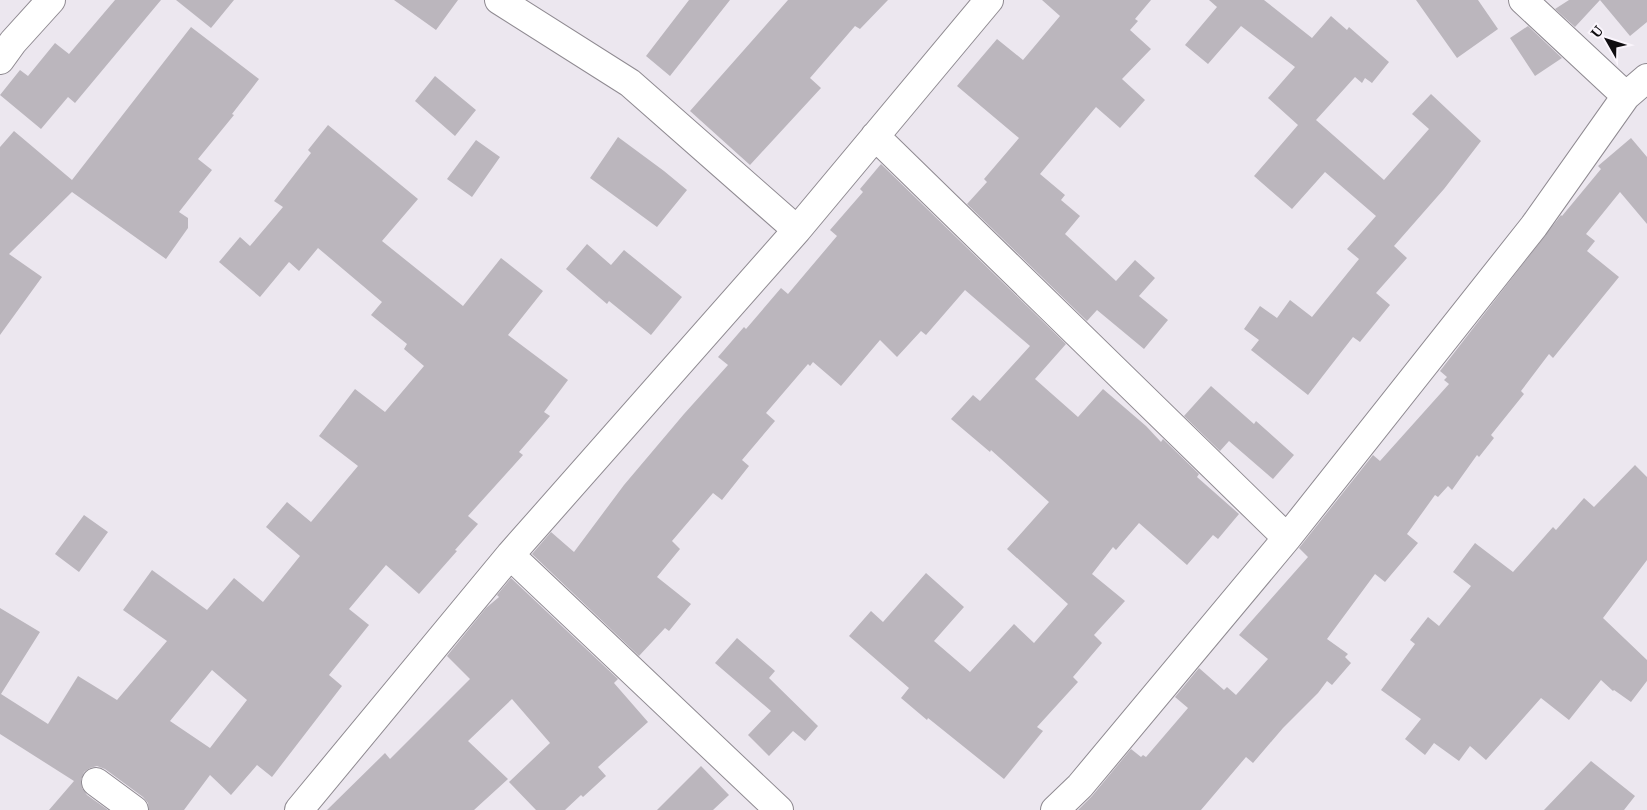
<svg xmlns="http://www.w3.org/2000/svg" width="1647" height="810" viewBox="0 0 1647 810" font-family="'PT Serif',serif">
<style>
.building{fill:#bbb6bd;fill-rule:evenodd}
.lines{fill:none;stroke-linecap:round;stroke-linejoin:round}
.minor-casing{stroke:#8f8a91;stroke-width:30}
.minor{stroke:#fff;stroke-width:28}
</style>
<rect width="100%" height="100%" fill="#ece7ef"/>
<!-- building -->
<path class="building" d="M115 0H161L75 103 68 97 41 129 0 95 20 70 28 76 55 43 69 54Z
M176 0H234L211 28Z
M394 0H458L436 30Z
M689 0H730L670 76 646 56Z
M788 0H888L860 29 855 26 810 78 821 88 750 165 690 111Z
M1042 0H1151L1135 19 1138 21 1130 30 1151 49 1122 79 1145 100 1120 128 1096 107 1040 174 1065 195 1061 200 1080 216 1065 234 1116 281 1135 260 1155 278 1139 296 1168 320 1144 349 1097 310 1087 321 967 204 987 182 984 179 1019 138 957 86 997 39 1023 60 1060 16Z
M1209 0H1264L1312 38 1331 16 1347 30 1349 27 1389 62 1372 83 1365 78 1362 83 1355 77 1316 120 1384 180 1429 129 1412 114 1431 94 1481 141 1444 189 1394 246 1407 258 1376 293 1390 305 1360 342 1353 337 1308 395 1251 350 1259 340 1244 329 1260 306 1277 318 1290 300 1312 317 1359 259 1347 249 1376 216 1325 172 1292 209 1254 176 1298 125 1268 98 1295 67 1241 26 1208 64 1185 45 1217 7Z
M1416 0H1478L1498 29 1457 58Z
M1569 0H1600L1575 27 1555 9Z
M1600 0H1647V22L1630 36Z
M1528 26 1562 58 1535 76 1510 38Z
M191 27 259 79 232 114 234 115 198 159 212 170 179 212 188 218V228L166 259 72 192 9 254 42 277 0 335V147L14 131 72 180Z
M435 76 476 110 455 136 415 101Z
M328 125 418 199 382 241 463 306 501 258 543 291 508 335 568 380 544 412 550 416 519 452 523 455 468 516 478 524 455 550 457 551 419 594 386 565 349 609 369 625 329 675 342 686 272 777 257 765 231 795 210 775 184 810H149L148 803 143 797 105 769 97 766 90 768 84 772 81 780 82 788 87 795 108 810H49L74 781 0 734V608L40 632 1 694 48 724 78 676 117 700 167 641 123 610 152 570 207 610 234 578 263 602 300 556 266 527 287 502 311 522 358 466 319 436 355 389 385 412 424 366 404 349 407 344 371 315 382 302 318 248 299 271 289 262 260 297 219 262 240 237 250 246 283 207 274 201 311 153 308 150ZM212 670 247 700 210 748 170 721Z
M618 137 664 171 687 190 657 227 590 178Z
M1631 138 1647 157V224L1620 192 1586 234 1595 241 1587 251 1619 277 1553 358 1549 354 1521 391 1524 394 1491 435 1494 438 1479 457 1477 455 1452 490 1448 486 1438 497 1435 495 1407 534 1418 543 1385 582 1375 574 1327 639 1348 654 1345 657 1351 663 1332 685 1327 681 1318 693 1283 728 1253 763 1246 757 1201 810H1078L1092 796 1131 749 1141 757 1143 755 1146 757 1188 708 1175 697 1199 668 1224 690 1227 687 1236 695 1268 659 1239 635 1308 557 1299 548 1373 455 1380 461 1449 384 1444 380 1447 377 1440 371 1561 215 1562 216 1601 169 1598 166Z
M476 140 500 157 472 197 447 179Z
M881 164 1066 344 1035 379 1078 417 1103 389 1146 426 1161 442 1163 439 1199 474 1197 477 1239 514 1218 539 1213 535 1187 565 1139 523 1116 550 1113 547 1092 574 1125 601 1094 635 1102 643 1073 677 1078 682 1037 727 1043 731 1004 779 928 718 927 720 901 698 909 688 849 636 871 611 883 622 926 573 964 607 934 641 970 672 1014 624 1034 643 1068 604 1007 549 1049 502 991 450 990 452 951 419 973 395 980 401 1030 346 965 290 926 335 921 331 897 357 880 340 841 386 813 362 810 366 808 364 766 413 775 421 742 460 749 466 722 500 713 493 672 541 680 549 657 577 691 604 669 631 665 628 639 656 532 554 551 532 574 552 624 485 684 414 728 365 718 357 744 327 746 329 781 288 788 294 837 236 830 230 863 192 860 189Z
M587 244 611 265 624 250 682 297 651 335 609 301 607 304 566 269Z
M1211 386 1254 424 1256 421 1294 455 1273 479 1229 441 1220 451 1184 416Z
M1635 465 1647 477V560L1603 618 1647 660V681L1631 702 1614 690 1613 691 1601 680 1569 720 1541 698 1486 760 1470 746 1459 761 1434 743 1425 755 1405 739 1421 719 1381 690 1415 644 1410 640 1428 617 1439 626 1471 586 1453 572 1475 543 1513 572 1553 527 1556 530 1584 498 1594 507Z
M84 515 108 532 79 572 55 554Z
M511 578 618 679 614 683 648 722 598 767 606 776 583 797 581 795 565 810H536L509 782 550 743 512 699 468 741 508 779 474 810H327L385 753 390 759 470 679 447 656 486 608 499 597 497 595Z
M737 638 775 671 769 678 818 726 805 741 793 731 769 756 748 735 771 711 715 663Z
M1591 761 1635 796 1624 810H1544Z
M701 766 729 795 713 810H657Z"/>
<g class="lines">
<!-- minor casing -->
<g class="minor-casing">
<path id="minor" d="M499 0 630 83 797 230
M1523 0 1626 96
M0 60 13 42 51 0
M875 136 1287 538
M510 555 779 810
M96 782 134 810
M299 810 510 555 797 230 989 0
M1055 810 1080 786 1287 538 1534 226 1626 96 1647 78"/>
</g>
<!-- minor -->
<use href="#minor" class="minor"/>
</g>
<!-- north arrow -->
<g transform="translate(1607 40) rotate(309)" stroke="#faf5fc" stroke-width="4" paint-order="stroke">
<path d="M0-4L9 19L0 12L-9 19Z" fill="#0f0d10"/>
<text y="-8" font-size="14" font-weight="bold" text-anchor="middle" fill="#0f0d10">U</text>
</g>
</svg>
